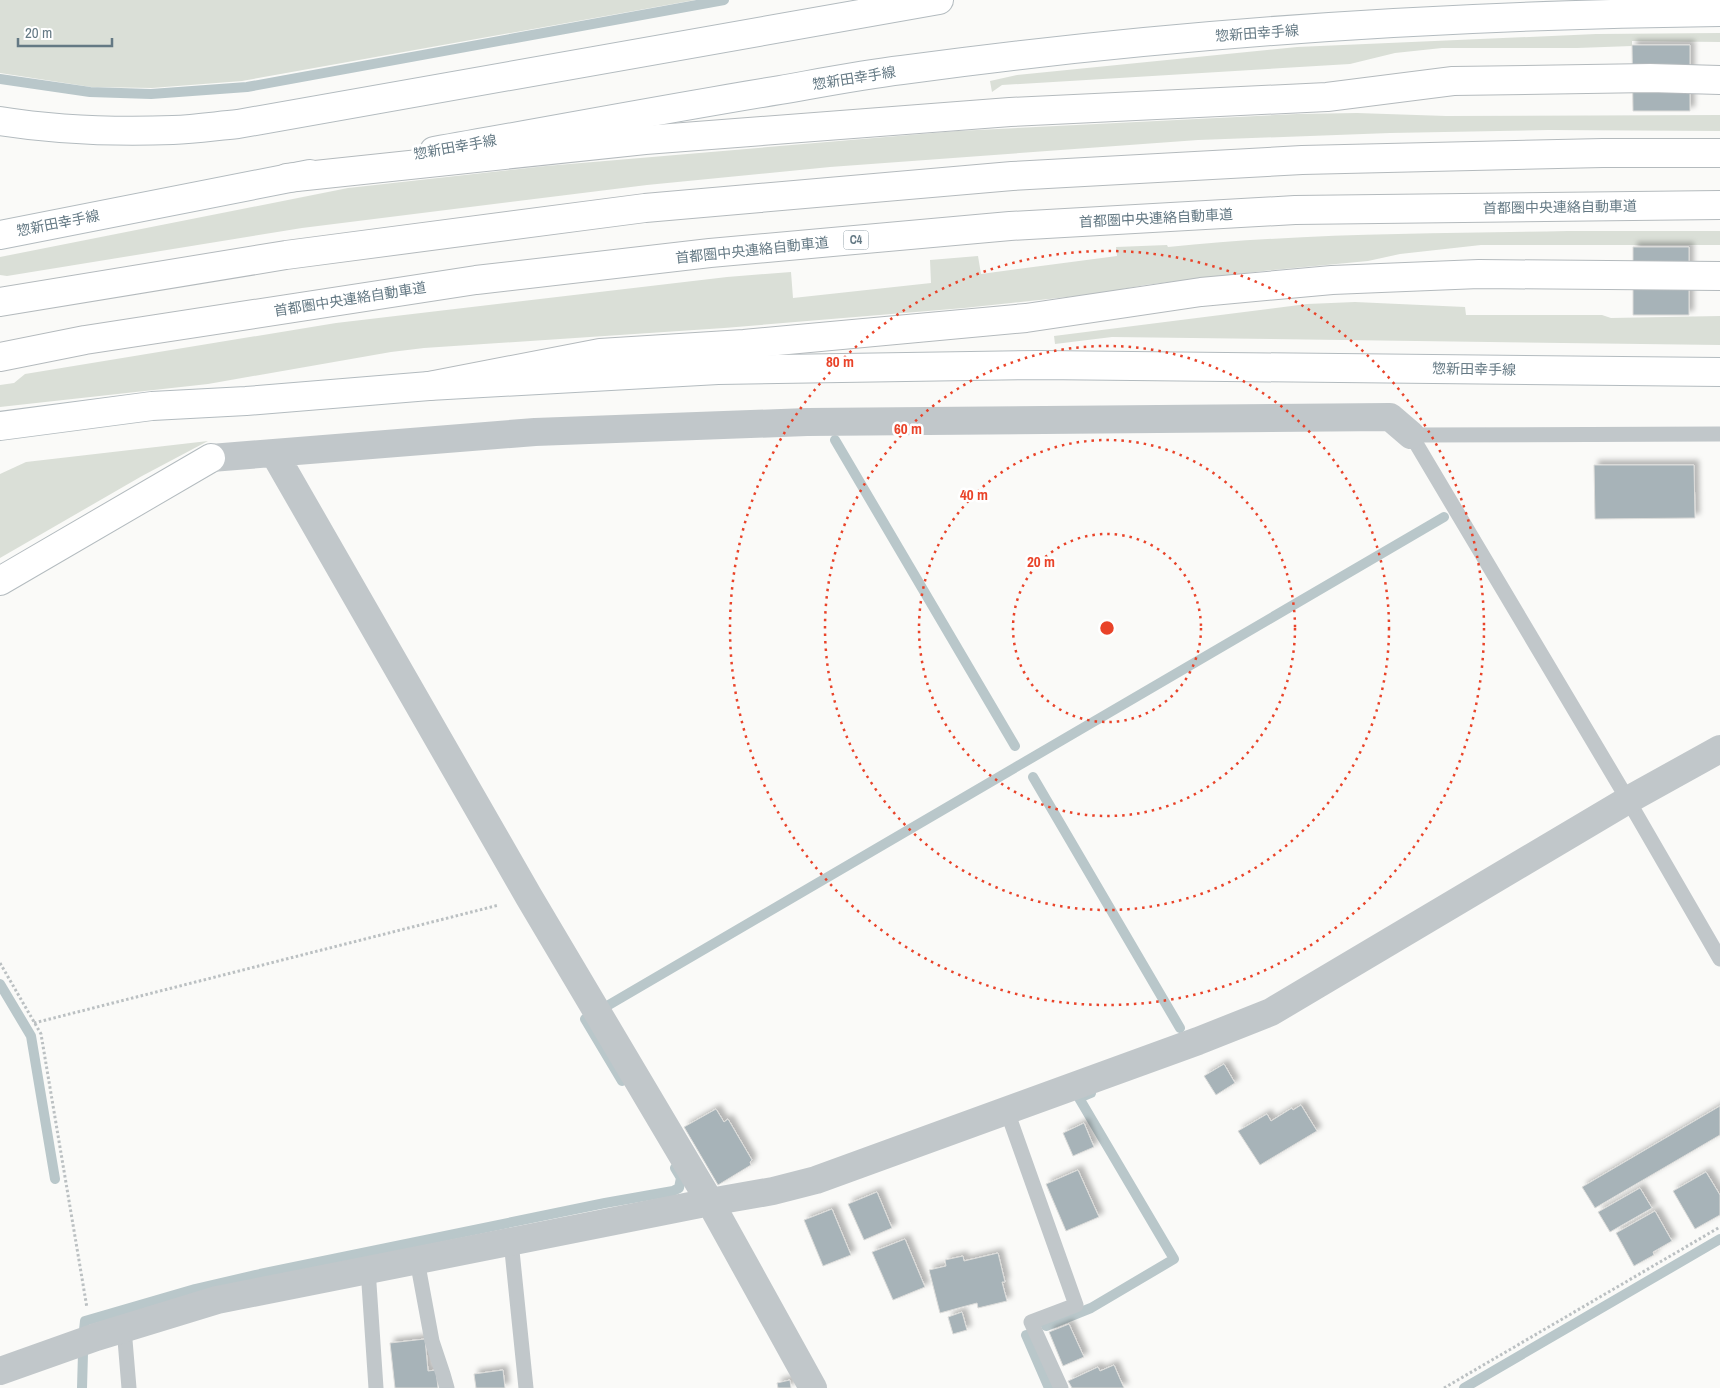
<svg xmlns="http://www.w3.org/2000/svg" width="1720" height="1388" viewBox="0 0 1720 1388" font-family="'Archivo Narrow','Noto Sans JP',sans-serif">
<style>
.green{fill:#dadfd7}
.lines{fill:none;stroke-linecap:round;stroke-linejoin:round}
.stream{stroke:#b9c7ca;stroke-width:10}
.building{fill:#a7b3b8;stroke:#dcdcda;filter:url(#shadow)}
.secondary-casing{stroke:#b3bbbf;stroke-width:30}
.highway-casing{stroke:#b4babd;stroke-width:30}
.path{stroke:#bbc0c2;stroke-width:3;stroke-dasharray:2.5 2.5;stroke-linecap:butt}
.lane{stroke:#c1c7ca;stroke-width:15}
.street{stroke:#c1c7ca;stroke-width:28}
.secondary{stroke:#fff;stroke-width:28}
.highway{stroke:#fff;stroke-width:28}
.ring{fill:none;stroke:#e94329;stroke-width:2.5;stroke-dasharray:2.5 5}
.labels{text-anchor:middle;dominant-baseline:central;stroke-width:5;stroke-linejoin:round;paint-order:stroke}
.shield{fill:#fff;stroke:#92a1a9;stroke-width:1}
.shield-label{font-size:12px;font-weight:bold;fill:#647984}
.street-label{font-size:14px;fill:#647984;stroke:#fff}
.centre{fill:#e94329;stroke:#fff;stroke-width:2.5}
.ring-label{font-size:15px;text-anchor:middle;font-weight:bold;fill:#e94329;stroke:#fff;stroke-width:5;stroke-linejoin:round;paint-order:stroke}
</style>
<defs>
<filter id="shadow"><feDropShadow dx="4.5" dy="-4.5" stdDeviation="2.5" flood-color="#0004"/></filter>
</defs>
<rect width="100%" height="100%" fill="#fafaf8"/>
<!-- green -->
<path class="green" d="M0 0H695L242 81 152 88 91 87 0 73Z
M1720 33V42L1632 41V46L1577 48H1442L1395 53 1350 64 1002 85 992 92 990 81 1017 75 1297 47 1596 34Z
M1357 113 1446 116 1720 115V131L1548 130 1390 133 1198 140 830 167 647 185 302 228 7 276 0 275V257L348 188 546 166 957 131 1297 114Z
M1568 231H1720V245H1481L1400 254 1368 261 1273 270 1145 285 1096 294 964 308 724 328 424 348 391 352 208 384 0 407V385L14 383 25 374 336 323 727 277 791 272 793 298 931 283 930 260 978 256 981 274 1117 256 1116 247 1167 245 1168 247C1301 233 1435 234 1568 231Z
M1355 302 1465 307 1466 315H1602L1611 318 1720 316V345L1112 337 1055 344 1054 336 1307 304Z
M208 441 142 476 0 558V474L26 462Z"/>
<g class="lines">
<!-- stream -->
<path class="stream" d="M0 79 90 92 151 94 247 87 724 0
M835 440 1015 746
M1033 777 1180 1028
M0 984 31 1036 55 1179
M607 1006 1444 517
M589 1017 585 1019 622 1081
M1046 1326 1091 1308 1174 1259 1079 1098 1091 1093
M84 1330 85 1321 195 1289 260 1274 605 1203 673 1191 679 1188 681 1178 675 1168
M1026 1335 1049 1388
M82 1388 83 1353
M1464 1388 1720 1239"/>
</g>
<!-- building -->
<path class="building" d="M1632 45H1690V111H1633Z
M1633 247H1689V315H1633Z
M1594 465H1694L1695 518 1595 519Z
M1224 1064 1235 1083 1216 1095 1204 1076Z
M1301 1105 1317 1131 1260 1165 1238 1131 1267 1114 1271 1121 1292 1108 1293 1110Z
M1720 1106V1135L1595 1208 1582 1187Z
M716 1109 724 1122 728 1119 752 1160 750 1162 751 1165 718 1185 684 1127Z
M1084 1123 1094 1147 1073 1156 1063 1133Z
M1078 1170 1099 1217 1066 1231 1046 1184Z
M1706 1172 1720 1195V1215L1695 1229 1673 1191Z
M1640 1188 1652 1208 1610 1232 1598 1212Z
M877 1192 892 1228 864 1240 848 1204Z
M832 1209 851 1255 823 1266 804 1220Z
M1655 1211 1672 1241 1653 1252 1654 1255 1634 1266 1616 1233Z
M905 1239 925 1287 893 1300 872 1252Z
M998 1253 1005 1282H1002L1007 1301 978 1308 977 1303 940 1313 929 1270 946 1266 945 1260 963 1256 964 1261Z
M962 1312 967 1330 953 1334 948 1317Z
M1069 1324 1084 1357 1063 1366 1049 1332Z
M425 1339 428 1371 436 1370 438 1388H395L390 1343Z
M1114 1365 1124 1388H1072L1068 1381 1098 1367 1100 1371Z
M503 1370 505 1388H476L474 1374Z
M790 1380 791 1388H778L777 1383Z"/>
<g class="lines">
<!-- secondary casing -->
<g class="secondary-casing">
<path id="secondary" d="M0 121C56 130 117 132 173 130 195 129 216 126 238 124L939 0
M434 151C549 131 664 109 780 90 820 83 861 75 902 70 1173 33 1446 15 1720 12
M0 235 310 174
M0 426 152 406 246 401 429 386 718 370 1040 365 1720 372
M0 581 211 458"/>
</g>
<!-- highway casing -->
<g class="highway-casing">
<path id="highway" d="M287 178 645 140 1010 112 1327 97 1453 81 1650 78 1720 80
M0 302 286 255 645 208 1012 176 1302 160 1603 153H1720
M0 357 85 340 476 280 710 253 1010 226 1295 210 1720 205
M429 386 600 353 744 344 1026 318 1201 292 1332 280 1479 274 1720 276"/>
</g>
<!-- path -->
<path class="path" d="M0 963 41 1034 87 1308
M34 1023 499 905
M1444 1388 1720 1227"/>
<!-- lane -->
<path class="lane" d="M1411 435 1628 800 1720 959
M1411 435 1720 434
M1007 1111 1076 1305 1031 1322 1061 1388
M511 1241 526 1388
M417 1260 432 1341 443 1374 447 1388
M368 1269 376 1388
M124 1328 129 1388"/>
<!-- street -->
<path class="street" d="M274 453 529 897 710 1202 813 1388
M211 458 535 432 807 422 1390 417 1411 435
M0 1371 96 1337 217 1300 710 1202 773 1191 816 1180 1198 1041 1271 1012 1628 800 1720 749"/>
<!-- secondary -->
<use href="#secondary" class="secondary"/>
<!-- highway -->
<use href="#highway" class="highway"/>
</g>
<!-- distance rings -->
<g class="ring">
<circle cx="1107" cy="628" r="94"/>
<circle cx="1107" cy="628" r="188"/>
<circle cx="1107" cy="628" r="282"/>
<circle cx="1107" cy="628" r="377"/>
</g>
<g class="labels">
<!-- shield labels -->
<rect class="shield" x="843.5" y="230.5" width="25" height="19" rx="4"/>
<g class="shield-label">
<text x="856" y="240">C4</text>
</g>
<!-- street labels -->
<g class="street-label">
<text transform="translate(1257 33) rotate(-4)">惣新田幸手線</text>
<text transform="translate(854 78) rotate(-9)">惣新田幸手線</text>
<text transform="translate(455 147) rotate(-10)">惣新田幸手線</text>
<text transform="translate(1560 207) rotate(-1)">首都圏中央連絡自動車道</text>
<text transform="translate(1156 218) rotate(-3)">首都圏中央連絡自動車道</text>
<text transform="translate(58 223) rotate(-11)">惣新田幸手線</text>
<text transform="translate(752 250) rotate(-6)">首都圏中央連絡自動車道</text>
<text transform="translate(350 299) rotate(-9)">首都圏中央連絡自動車道</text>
<text transform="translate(1474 369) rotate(1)">惣新田幸手線</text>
</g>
</g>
<circle cx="1107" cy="628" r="8" class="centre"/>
<g class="ring-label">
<text x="840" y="367">80 m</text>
<text x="908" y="434">60 m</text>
<text x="974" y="500">40 m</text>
<text x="1041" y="567">20 m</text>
</g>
<!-- scale -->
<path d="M18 38v8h94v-8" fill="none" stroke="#647984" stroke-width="2.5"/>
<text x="25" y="38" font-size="15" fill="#647984" stroke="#ffffff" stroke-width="4" paint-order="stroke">20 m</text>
</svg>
